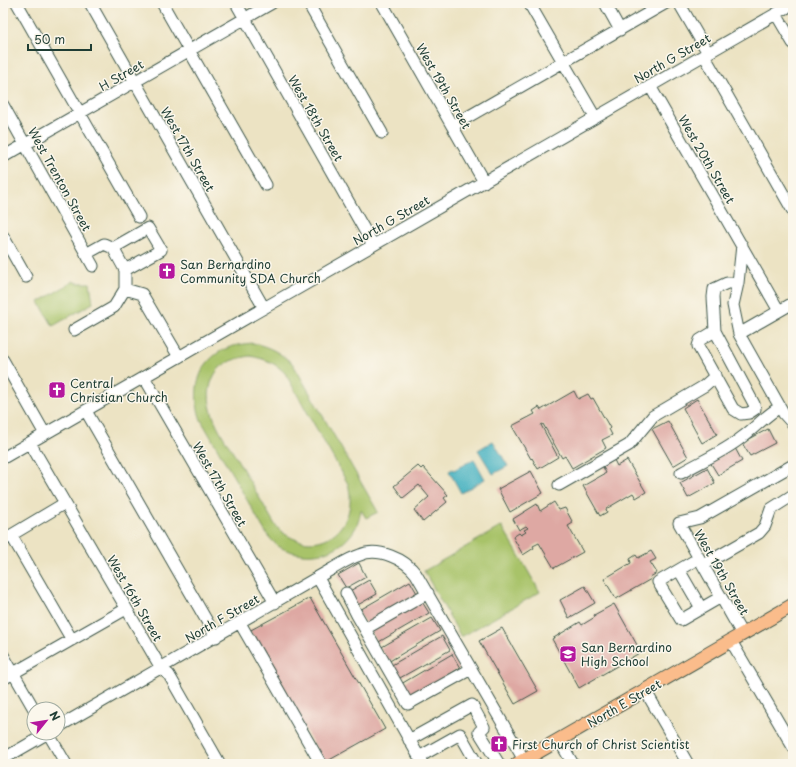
<svg xmlns="http://www.w3.org/2000/svg" width="796" height="767" viewBox="0 0 796 767" font-family="'Playpen Sans',sans-serif">
<style>
.green{fill:#a8c369;stroke:#64804e;fill-rule:evenodd}
.water{fill:#43b0c0;stroke:#31767a}
.building{fill:#dea8a3}
.lines{fill:none;stroke-linecap:round;stroke-linejoin:round}
.minor-casing{stroke:#3e5649;stroke-width:13}
.major-casing{stroke:#3e5649;stroke-width:15}
.minor{stroke:#fff;stroke-width:11}
.major{stroke:#fabc8b;stroke-width:13}
.labels{text-anchor:middle;dominant-baseline:central;stroke-width:3;stroke-linejoin:round;paint-order:stroke}
.street-label{font-size:12px;fill:#1f3d34;stroke:#fbf7ec}
.poi-label{font-size:12px;fill:#1f3d34;stroke:#fbf7ec;text-anchor:start}
</style>
<rect width="100%" height="100%" fill="#fbf7ec"/>
<filter id="ink" filterUnits="userSpaceOnUse"><feTurbulence type="fractalNoise" baseFrequency=".025" numOctaves="2"/><feDisplacementMap in="SourceGraphic" scale="8" xChannelSelector="R" yChannelSelector="G"/><feConvolveMatrix kernelMatrix="1 2 1 2 8 2 1 2 1" color-interpolation-filters="sRGB"/></filter>
<filter id="wash" filterUnits="userSpaceOnUse"><feTurbulence type="fractalNoise" baseFrequency=".012" numOctaves="4" result="noise"/><feDisplacementMap in="SourceGraphic" scale="16" xChannelSelector="R" yChannelSelector="G"/><feGaussianBlur stdDeviation="0.9" result="paint"/><feColorMatrix in="noise" values="0 0 0 0 0 0 0 0 0 0 0 0 0 0 0 0 0 1.4 0 .05"/><feComposite in="paint" operator="in"/></filter>
<g filter="url(#wash)">
<rect width="100%" height="100%" fill="#ece3c3"/>
<!-- green -->
<path class="green" d="M74 281 76 283H90L93 303 53 326 39 302Z
M253 343C270 347 279 352 293 364L378 512 366 518 361 510C360 515 359 520 357 525 347 546 326 556 303 554 295 553 283 550 277 545 273 542 269 537 266 533L201 420C191 393 197 362 225 349 234 345 244 344 253 343ZM250 356C265 359 274 362 285 373L348 484C360 527 319 559 282 532 279 530 276 526 274 523 262 502 249 480 237 459 223 435 200 407 213 378 220 362 234 359 250 356Z
M502 526 540 592 461 637 424 571Z"/>
<!-- water -->
<path class="water" d="M493 441 508 466 493 474 478 450Z
M474 459 485 479 461 493 449 471 453 469 454 470Z"/>
<g id="blocks">
<!-- building -->
<path class="building" d="M574 391 578 399 588 394 591 399 593 398 610 428 609 429 612 435 602 440 606 448 572 468 565 456 562 458 543 424 541 425 558 457 538 469 532 458 531 459 512 426 535 414 533 411 539 407 541 410Z
M697 399 717 434 702 443 683 408Z
M668 421 688 457 673 466 652 429Z
M768 429 775 443 750 456 742 443Z
M735 448 742 461 718 475 710 462Z
M614 460 617 466 627 460 646 492 636 498 633 493 606 509 607 512 600 516 583 486 606 473 603 467Z
M418 466 421 469 423 467 448 495 444 498 447 502 423 522 414 510 429 497 419 485 403 498 394 486Z
M707 468 715 483 688 498 680 483Z
M531 471 543 493 510 512 498 489Z
M554 502 559 510 565 508 573 523 568 526 583 552 554 568 539 543 533 546 534 548 523 555 513 537 519 533 521 535 526 532 524 530 528 528 526 526 519 530 513 519 537 504 540 511Z
M651 551 656 559 650 562 657 573 650 577 651 579 616 599 604 579 631 563 630 559 636 555 638 558Z
M359 563 366 577 346 588 338 575Z
M369 580 377 594 356 606 348 592Z
M410 581 418 595 366 625 358 611Z
M585 586 595 603 569 618 560 600Z
M310 598 385 729 324 763 249 631Z
M421 600 429 613 377 643 369 629Z
M614 604 641 652 579 688 552 639 580 622 582 625 595 617 594 615Z
M432 618 440 631 388 662 380 648Z
M502 628 538 691 515 704 479 641Z
M442 636 450 650 398 679 390 666Z
M452 654 460 668 409 698 401 684Z"/>
</g>
</g>
<g filter="url(#ink)">
<use href="#blocks" fill-opacity="0" stroke="#3e5649" stroke-width="1"/>
<g class="lines">
<!-- minor casing -->
<g class="minor-casing">
<path id="minor" d="M17 3 139 217
M90 3 264 308
M162 3 266 185
M236 3 373 245
M308 3 382 133
M382 3 484 182
M529 3 595 117
M605 3 620 30
M679 3 708 53
M776 14 793 43
M704 55 793 211
M650 86 779 311
M3 105 93 266
M452 126 666 3
M3 157 272 3
M3 236 26 277
M742 245 738 283 733 305 739 334 784 414 793 424
M86 254 104 244 113 248
M125 270 161 250 148 228 113 248 125 270V289L142 294 179 357
M74 330 114 307 125 289
M715 331 700 340 698 346 733 409 741 414 749 413 755 409 754 404 715 331 713 297 714 289 727 283H738
M739 334 793 303
M3 360 45 434
M144 377 275 603
M86 411 216 637
M30 443 161 668 169 675 220 764
M3 458 793 4
M681 473C700 462 725 451 741 438 755 428 766 415 780 407
M559 485 629 445 653 416 704 386 712 379 715 375
M11 535 72 640
M3 540 65 503
M699 558 658 582 681 620 721 597
M703 565 759 533 765 526 771 509 793 495
M679 570 701 608
M318 578 423 764
M346 593 357 615 408 704 471 669
M240 623 321 764
M365 629 428 593
M742 634 679 523 700 518 793 465
M731 641 793 747
M3 655 34 709
M3 679 126 609
M645 690 688 764
M58 727 332 569C341 564 350 558 360 555 378 547 405 559 416 574L524 760
M48 733 66 764
M409 740 472 705 484 727 479 732 499 764
M559 740 573 764
M419 757 460 734 477 764
M3 759 48 733"/>
</g>
<!-- major casing -->
<g class="major-casing">
<path id="major" d="M517 764 793 605"/>
</g>
<!-- minor -->
<use href="#minor" class="minor"/>
<!-- major -->
<use href="#major" class="major"/>
</g>
</g>
<!-- icons -->
<defs>
<g id="church-square" transform="scale(0.9)"><rect x="-9" y="-9" width="18" height="18" rx="4" fill="#b5179e" stroke="#fbf7ec"/><path d="M-1.2-6h2.4v3.5h3.3v2.4h-3.3V6h-2.4V-.1h-3.3v-2.4h3.3Z" fill="#fff"/></g>
<g id="school-square" transform="scale(0.9)"><rect x="-9" y="-9" width="18" height="18" rx="4" fill="#b5179e" stroke="#fbf7ec"/><path d="M0-5L7-2L0 1L-7-2ZM-4 1L0 2.5L4 1V4Q0 6-4 4Z" fill="#fff"/></g>
</defs>
<g fill-rule="evenodd">
<use href="#church-square" x="167" y="271"/>
<use href="#church-square" x="57" y="390"/>
<use href="#school-square" x="568" y="654"/>
<use href="#church-square" x="499" y="744"/>
</g>
<g class="labels">
<!-- street labels -->
<g class="street-label">
<text transform="translate(672 58) rotate(-30)">North G Street</text>
<text transform="translate(121 75) rotate(-30)">H Street</text>
<text transform="translate(444 86) rotate(60)">West 19th Street</text>
<text transform="translate(316 118) rotate(60)">West 18th Street</text>
<text transform="translate(188 149) rotate(60)">West 17th Street</text>
<text transform="translate(707 159) rotate(60)">West 20th Street</text>
<text transform="translate(60 179) rotate(61)">West Trenton Street</text>
<text transform="translate(391 220) rotate(-30)">North G Street</text>
<text transform="translate(220 484) rotate(60)">West 17th Street</text>
<text transform="translate(722 572) rotate(60)">West 19th Street</text>
<text transform="translate(135 598) rotate(60)">West 16th Street</text>
<text transform="translate(222 618) rotate(-30)">North F Street</text>
<text transform="translate(624 703) rotate(-30)">North E Street</text>
</g>
<!-- poi labels -->
<g class="poi-label">
<text x="180" y="264">San Bernardino<tspan x="180" dy="14">Community SDA Church</tspan></text>
<text x="70" y="383">Central<tspan x="70" dy="14">Christian Church</tspan></text>
<text x="581" y="647">San Bernardino<tspan x="581" dy="14">High School</tspan></text>
<text x="512" y="744">First Church of Christ Scientist</text>
</g>
</g>
<!-- margin -->
<rect width="796" height="767" fill="none" stroke="#fbf7ec" stroke-width="16"/>
<!-- north arrow -->
<g transform="translate(46 721) rotate(60)"><circle r="19" fill="#fbf7ec" stroke="#a3ada2"/>
<path d="M0-3L7 15L0 10L-7 15Z" fill="#b5179e"/>
<text y="-6" font-size="11" font-weight="bold" text-anchor="middle" fill="#1f3d34">N</text>
</g>
<!-- scale -->
<path d="M28 44v6h63v-6" fill="none" stroke="#1f3d34" stroke-width="2"/>
<text x="34" y="44" font-size="12" fill="#1f3d34" stroke="#fbf7ec" stroke-width="3" paint-order="stroke">50 m</text>
</svg>
